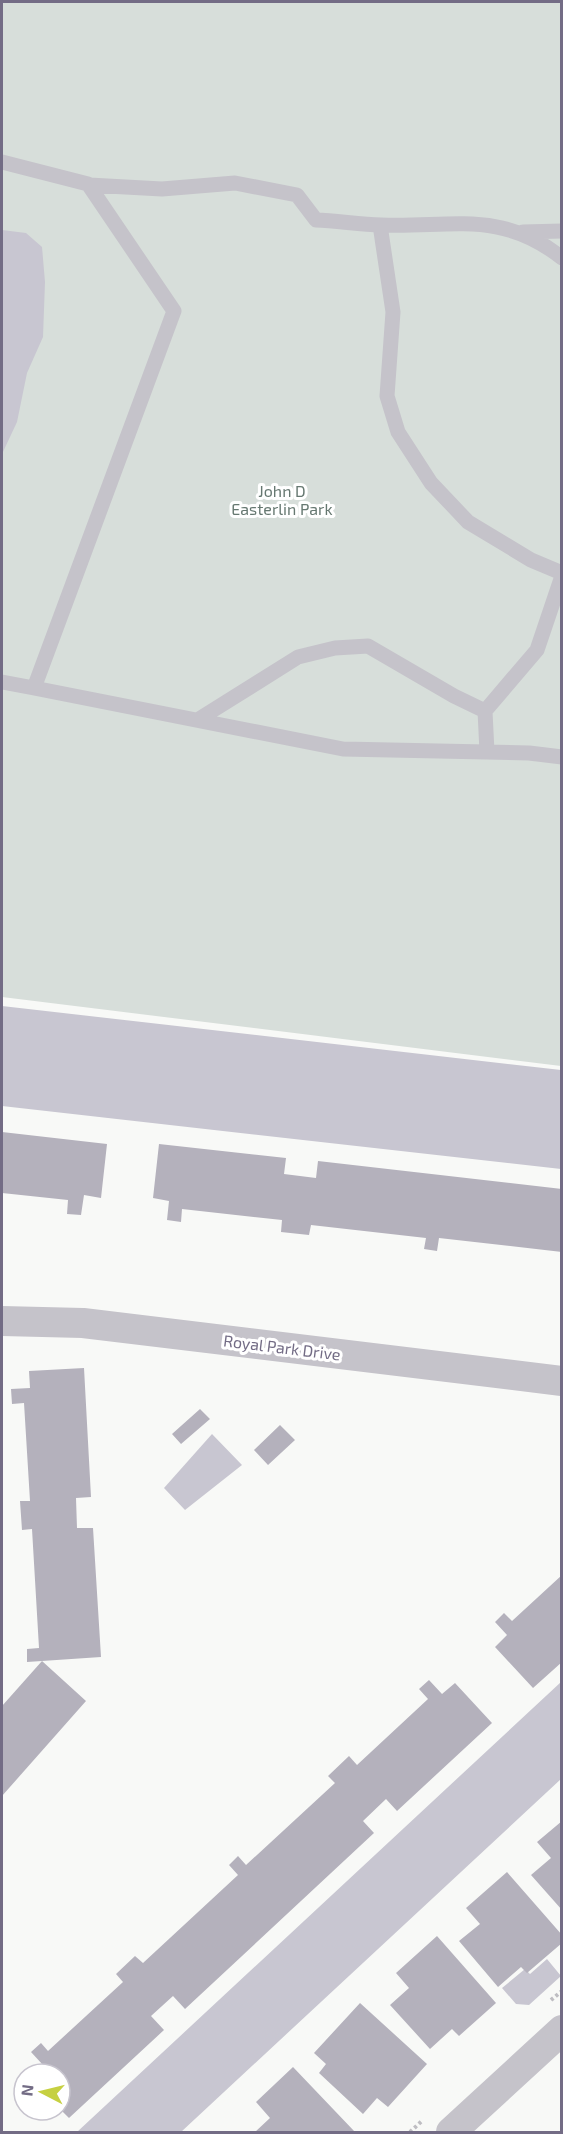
<svg xmlns="http://www.w3.org/2000/svg" width="563" height="2134" viewBox="0 0 563 2134" font-family="'Exo 2',sans-serif">
<style>
.green{fill:#d7deda}
.water{fill:#c8c6d1}
.building{fill:#b4b1bc}
.lines{fill:none;stroke-linecap:round;stroke-linejoin:round}
.path{stroke:#bebdc2;stroke-width:4;stroke-dasharray:3 3;stroke-linecap:butt}
.service{stroke:#c5c3ca;stroke-width:15}
.minor{stroke:#c5c3ca;stroke-width:30}
.labels{text-anchor:middle;dominant-baseline:central;stroke-width:6;stroke-linejoin:round;paint-order:stroke}
.park-label{font-size:16px;fill:#667871;stroke:#fff}
.street-label{font-size:16px;fill:#736c85;stroke:#fff}
</style>
<rect width="100%" height="100%" fill="#f8f9f7"/>
<!-- green -->
<path class="green" d="M2 2H561V1066L2 997Z"/>
<!-- water -->
<path class="water" d="M2 230 26 233 42 247 45 282 43 337 27 373 17 422 2 454Z
M2 1006 561 1070V1169L2 1106Z
M212 1434 242 1465 185 1510 164 1488Z
M561 1682V1779L181 2132H77Z
M547 1959 561 1976 529 2005 516 2004 502 1988 525 1969 530 1974Z"/>
<!-- building -->
<path class="building" d="M2 1132 107 1144 101 1198 84 1195 81 1215 67 1214 68 1200 2 1193Z
M159 1144 286 1158 284 1174 316 1178 318 1161 562 1189V1252L439 1238 437 1251 424 1249 426 1238 311 1225 309 1235 281 1232 282 1220 182 1209 181 1222 167 1220 169 1201 153 1198Z
M84 1368 91 1497 76 1498 77 1528H93L101 1657 27 1662V1649L39 1648 32 1529 22 1530 20 1501H30L24 1403 12 1404 11 1389 30 1388 29 1371Z
M200 1409 210 1419 181 1444 172 1434Z
M280 1425 295 1440 268 1465 254 1450Z
M562 1575V1662L533 1688 495 1647 507 1635 495 1622 504 1613 512 1621Z
M42 1661 86 1701 2 1796V1706Z
M429 1680 442 1694 455 1683 492 1723 397 1811 386 1799 363 1821 374 1833 185 2009 173 1996 151 2016 164 2030 69 2118 60 2109V2074H33L43 2065 31 2052 41 2043 48 2051 123 1982 116 1974 135 1956 143 1963 238 1875 229 1865 238 1856 246 1865 335 1783 328 1776 349 1756 357 1765 428 1699 419 1689Z
M562 1821V1910L531 1875 551 1858 537 1842Z
M507 1872 562 1935V1943L527 1973 521 1967 498 1987 459 1941 480 1924 466 1908Z
M437 1936 496 2003 459 2036 452 2029 430 2049 390 2005 409 1988 396 1973Z
M360 2003 427 2064 388 2107 377 2098 363 2114 319 2073 326 2064 314 2053Z
M293 2067 355 2132H255L270 2118 256 2102Z"/>
<g class="lines">
<!-- path -->
<path class="path" d="M551 2000 562 1991
M410 2132 423 2120"/>
<!-- service -->
<path class="service" d="M2 162 88 184 174 311 34 688 2 682
M89 185 162 189 235 183 297 195 316 220C337 221 359 224 381 225 450 228 501 209 562 258
M380 225 393 312 387 396 398 432 431 483 468 522 531 560 562 573
M523 232 562 231
M34 688 343 749 529 753 562 757
M485 711 487 752
M199 719 298 657 335 648 368 646 454 696 485 711 537 650 562 576"/>
<!-- minor -->
<path class="minor" d="M2 1321 83 1323 562 1381
M451 2132 562 2030"/>
</g>
<g class="labels">
<!-- park labels -->
<g class="park-label">
<text x="282" y="490">John D<tspan x="282" dy="18">Easterlin Park</tspan></text>
</g>
<!-- street labels -->
<g class="street-label">
<text transform="translate(282 1347) rotate(7)">Royal Park Drive</text>
</g>
</g>
<!-- border -->
<rect width="563" height="2134" fill="none" stroke="#736c85" stroke-width="6"/>
<!-- north arrow -->
<g transform="translate(42 2092) rotate(277)"><circle r="28" fill="#ffffff" stroke="#c7c4ce" stroke-width="1.5"/>
<path d="M0-4.5L10 22L0 15L-10 22Z" fill="#c6d041"/>
<text y="-9" font-size="16" font-weight="bold" text-anchor="middle" fill="#736c85">N</text>
</g>
</svg>
